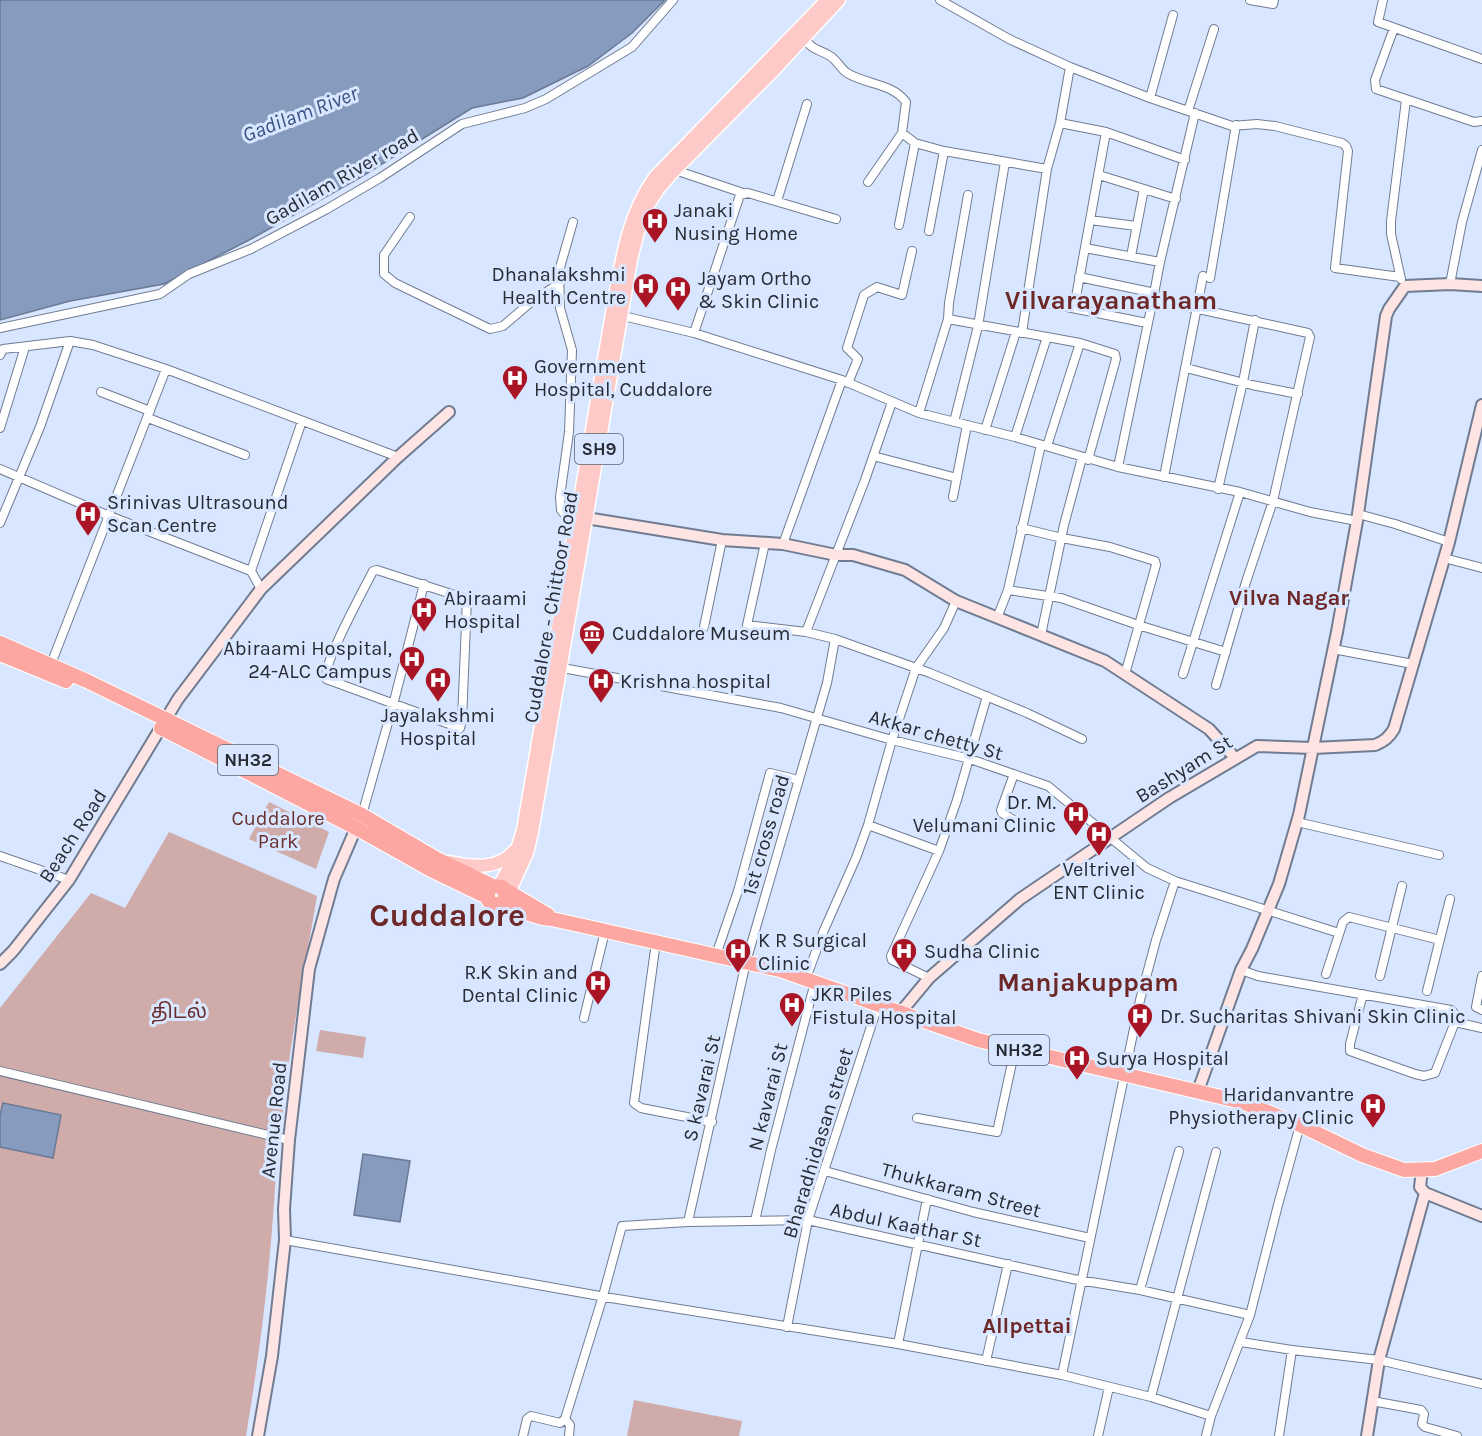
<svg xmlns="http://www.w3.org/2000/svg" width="1482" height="1436" viewBox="0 0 1482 1436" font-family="Karla,'Noto Sans Tamil',sans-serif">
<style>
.green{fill:#cfaca9}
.water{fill:#879bbe;stroke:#6a7995;stroke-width:1.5}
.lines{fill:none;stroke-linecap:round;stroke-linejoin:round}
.street-casing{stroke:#707c92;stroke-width:10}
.secondary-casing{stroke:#707c92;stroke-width:14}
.primary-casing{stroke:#fff;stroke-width:15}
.highway-casing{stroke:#fff;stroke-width:16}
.street{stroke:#fff;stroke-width:8}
.secondary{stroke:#fee5e3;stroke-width:10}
.primary{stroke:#fdcac7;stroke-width:12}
.highway{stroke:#fca7a2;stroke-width:14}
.labels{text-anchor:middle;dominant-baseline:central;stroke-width:6;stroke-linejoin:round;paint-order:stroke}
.shield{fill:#d8e6ff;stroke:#5b6371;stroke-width:1.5}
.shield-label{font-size:18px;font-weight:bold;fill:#262b34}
.street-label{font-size:20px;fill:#262b34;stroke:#d8e6ff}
.poi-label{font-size:20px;fill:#262b34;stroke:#d8e6ff;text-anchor:start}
.park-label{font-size:20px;fill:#6b2f2d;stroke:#d8e6ff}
.water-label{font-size:21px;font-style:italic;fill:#375182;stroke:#d8e6ff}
.quarter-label{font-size:22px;font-weight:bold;fill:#6e2828;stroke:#d8e6ff}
.district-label{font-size:26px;font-weight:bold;fill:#6e2828;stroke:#d8e6ff}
.town-label{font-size:32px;font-weight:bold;fill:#6e2828;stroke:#d8e6ff}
</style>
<rect width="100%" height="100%" fill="#d8e6ff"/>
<!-- green -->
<path class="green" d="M269 802 329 832 316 869 249 839Z
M169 832 317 896C303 980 285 1063 280 1148L264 1145 277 1149C273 1245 262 1341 246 1436H0V1008L91 893 125 908Z
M320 1030 366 1037 363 1058 316 1051Z
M634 1400 742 1421 739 1436H627Z"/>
<!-- water -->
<path class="water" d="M0 0H665L632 33 588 66 523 98 472 108 361 177 251 239 164 284 70 301 0 320Z
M3 1103 61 1115 53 1158 0 1147V1115Z
M363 1154 410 1161 400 1222 354 1215Z"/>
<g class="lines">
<!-- street casing -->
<g class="street-casing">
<path id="street" d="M940 0 1009 39 1070 67 1150 98 1232 126 1257 124 1275 126 1342 143 1346 146 1348 151 1335 268 1400 277
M1250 0 1273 4 1274 0
M1383 0 1378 22 1482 59
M1394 28 1375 80 1376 89 1474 122 1482 121
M804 37C812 51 817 48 830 56 837 60 840 68 847 73 867 85 892 83 906 102L902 133
M1150 98 1173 15
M1188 111 1214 29
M1060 123 1106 132 1185 160
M675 170 743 193
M1099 175 1176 199
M868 182 902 133 915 143 944 151 1047 169 1060 123 1070 67
M777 201 807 104
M410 217 384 255V274L395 283 490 329 503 326 530 303 560 283
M1090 220 1136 226
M573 222 559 271 560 308 572 350 569 432 560 497 561 510 565 515 578 517
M899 225 915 143
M929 231 944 151
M1085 248 1160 262
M1131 256 1144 189
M1079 277 1155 293
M1210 278 1236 125
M1401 279 1391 234V221L1406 100
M1450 284 1462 222 1482 150
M1027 299 1047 169
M1153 299 1160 262 1195 113
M1074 308 1106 132
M619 315 694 333 842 380 919 413 1015 437 1118 467 1240 492 1310 512 1357 521
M948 319 1080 343 1115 354 1116 359 1088 460
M0 328 160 294 189 274 251 249 327 209 380 178 462 124 525 108 546 99 632 47 673 0
M694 333 740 195 748 193 836 219
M1022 333 1027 299 1147 323
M0 355 3 349 70 341 93 345 166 369 398 457
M1186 368 1252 385 1298 394
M848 383 858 359 847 348 864 295 877 287 902 295 912 251
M101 392 150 411
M919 413 948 319 949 303 968 195
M148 418 245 455
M954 422 978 326 1005 162
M0 428 25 347
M985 430 1016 332
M1015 437 1047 337
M1047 446 1080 343
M873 456 957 478
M1118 467 1153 299 1308 333 1310 337 1273 501 1246 582 1216 685
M0 469 107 515 251 571 261 589
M1164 477 1203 276
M1218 489 1243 382 1255 320
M953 497 967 425
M1358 514 1395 524 1449 542
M0 523 40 427 70 341
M1021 528 1062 538 1110 547 1155 561 1156 565 1125 674
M765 543 747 625 806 632 835 639 930 673 1027 713 1082 739
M783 544 842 380
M1444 558 1482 568
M377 570 467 599 462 720 460 728 326 679C322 665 364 589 373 571Z
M251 571 302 421
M1008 590 1061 598 1138 625 1226 652
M997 618 1008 590 1041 445
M704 627 722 540
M806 632 865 480 892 402
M1041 635 1064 525 1082 458
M1333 649 1413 664
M51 664 166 369
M557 667 781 708 892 740 970 759 1048 786 1147 868 1175 881 1339 933
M1183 674 1240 492
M1014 774 1001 810 1002 813 1025 827
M362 815 393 705 424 584
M1297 822 1439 855
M868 825 939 851
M0 856 69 880
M656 942 634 1103 641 1108 712 1122
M716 955 738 891 770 773 799 780
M1241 970 1258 976 1451 1010 1454 1013 1455 1022 1482 1028
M1326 974 1343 922 1349 917 1440 940
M1380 976 1402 886
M1482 976 1476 1007 1482 1010
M806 978 824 930 856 858 868 825 892 740 916 668 944 628 956 601
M929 978 892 960 891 956 939 851 957 800 987 696
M1427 991 1450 899
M1363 994 1350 1044V1051L1415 1074 1424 1076 1435 1073 1455 1022
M584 1018 605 931
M0 1071 289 1140
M917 1118 997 1132 1015 1049
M825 1171 973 1212 1090 1238
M755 1221 771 1150 815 982
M688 1222 746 962 827 683 835 639
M285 1240 611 1298 898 1344 1062 1375 1140 1000 1156 940 1175 881
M1140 1290 1179 1151
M787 1327 808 1220 878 1005
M1241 1342 1292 1350 1379 1360 1482 1384
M898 1344 927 1199
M986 1361 1008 1264
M1062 1375 1151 1397 1211 1416
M1151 1397 1216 1152
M1372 1401 1421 1410 1424 1414 1422 1424 1425 1427 1457 1436
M565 1419 570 1425 569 1436
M523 1436 527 1419 531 1416 560 1423 565 1419 603 1296 622 1226 688 1222 808 1220 1073 1279 1140 1290 1250 1315
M1098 1436 1109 1387
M1206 1436 1211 1416 1250 1315 1278 1205 1300 1125
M1279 1436 1292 1350"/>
</g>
<!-- secondary casing -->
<g class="secondary-casing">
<path id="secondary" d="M580 517 722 540 783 544 836 555H853L905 570 956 601 1105 661 1209 729 1235 758
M0 964 13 951 69 880 178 699 261 589 398 457 449 412
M900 1013 929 978 1020 899 1169 798 1257 746 1313 748 1375 745C1385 741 1389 737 1394 729L1449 542 1482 405
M1198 1091 1241 970 1252 949 1279 884 1299 815 1337 632 1357 521 1386 316 1389 309 1405 286 1450 284 1482 286
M1425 1193 1482 1216
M258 1436 272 1356 285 1240 284 1209 289 1140 309 969 334 879 359 821
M1367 1436 1379 1360 1425 1193 1420 1187 1422 1170"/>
</g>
<!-- primary casing -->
<g class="primary-casing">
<path id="primary" d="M450 862C472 867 498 870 514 851
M499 886 514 859 523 830 612 313C621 265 626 217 655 177L827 0
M506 899 527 853 532 832 631 259 638 232 646 208 659 188 671 174 773 71 839 0"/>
</g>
<!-- highway casing -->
<g class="highway-casing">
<path id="highway" d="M0 643 87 681 362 815 437 859 493 886 502 887 506 896 502 904H492L488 900V890L493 886
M0 654 66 681
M161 728 356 828 431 870 487 897
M504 889 548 915
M499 905 543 918 552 919 780 970 978 1040 1242 1102 1300 1125 1362 1155 1404 1170 1435 1169 1482 1151"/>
</g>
<!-- street -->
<use href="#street" class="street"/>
<!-- secondary -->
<use href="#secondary" class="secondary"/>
<!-- primary -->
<use href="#primary" class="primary"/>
<!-- highway -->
<use href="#highway" class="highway"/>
</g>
<!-- icons -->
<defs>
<g id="hospital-pin" transform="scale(1.35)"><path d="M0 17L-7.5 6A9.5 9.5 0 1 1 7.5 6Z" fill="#aa1526" stroke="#d8e6ff"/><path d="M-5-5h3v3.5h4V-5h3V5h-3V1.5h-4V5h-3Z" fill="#fff"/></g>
<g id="museum-pin" transform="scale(1.35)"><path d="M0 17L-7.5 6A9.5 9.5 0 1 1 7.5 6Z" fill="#aa1526" stroke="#d8e6ff"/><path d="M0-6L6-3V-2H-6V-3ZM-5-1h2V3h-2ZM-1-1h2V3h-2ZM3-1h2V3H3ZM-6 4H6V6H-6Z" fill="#fff"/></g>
</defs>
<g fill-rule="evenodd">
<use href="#hospital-pin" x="655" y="221"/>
<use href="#hospital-pin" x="646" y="286"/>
<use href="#hospital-pin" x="678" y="289"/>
<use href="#hospital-pin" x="515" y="378"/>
<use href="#hospital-pin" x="88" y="514"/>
<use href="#hospital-pin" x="424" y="610"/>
<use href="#museum-pin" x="592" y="633"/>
<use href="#hospital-pin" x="412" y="659"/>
<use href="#hospital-pin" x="438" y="680"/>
<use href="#hospital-pin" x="601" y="681"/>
<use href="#hospital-pin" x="1076" y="814"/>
<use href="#hospital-pin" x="1099" y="834"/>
<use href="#hospital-pin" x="738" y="951"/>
<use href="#hospital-pin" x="904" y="951"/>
<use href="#hospital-pin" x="598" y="983"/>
<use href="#hospital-pin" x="792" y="1005"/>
<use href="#hospital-pin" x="1140" y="1016"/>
<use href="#hospital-pin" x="1077" y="1058"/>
<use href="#hospital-pin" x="1373" y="1106"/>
</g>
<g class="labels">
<!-- shield labels -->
<g class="shield">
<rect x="575" y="434" width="48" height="30" rx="4.5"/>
<rect x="218" y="745" width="60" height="30" rx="4.5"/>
<rect x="989" y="1035" width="60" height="30" rx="4.5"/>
</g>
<g class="shield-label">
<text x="599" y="449">SH9</text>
<text x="248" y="760">NH32</text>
<text x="1019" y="1050">NH32</text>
</g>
<!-- street labels -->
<g class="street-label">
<text transform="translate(342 177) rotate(-30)">Gadilam River road</text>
<text transform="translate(551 607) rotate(-80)">Cuddalore - Chittoor Road</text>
<text transform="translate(936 735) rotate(16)">Akkar chetty St</text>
<text transform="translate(1184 769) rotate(-32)">Bashyam St</text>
<text transform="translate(766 835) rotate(-74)">1st cross road</text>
<text transform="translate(73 836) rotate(-57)">Beach Road</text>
<text transform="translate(702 1088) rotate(-77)">S kavarai St</text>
<text transform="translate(768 1097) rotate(-76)">N kavarai St</text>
<text transform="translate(274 1120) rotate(-84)">Avenue Road</text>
<text transform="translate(818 1143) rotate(-73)">Bharadhidasan street</text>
<text transform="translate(961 1190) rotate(15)">Thukkaram Street</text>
<text transform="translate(906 1225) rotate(12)">Abdul Kaathar St</text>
</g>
<!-- poi labels -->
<g class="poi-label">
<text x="674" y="210">Janaki<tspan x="674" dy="23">Nusing Home</tspan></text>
<text x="626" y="274" text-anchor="end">Dhanalakshmi<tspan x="626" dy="23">Health Centre</tspan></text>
<text x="698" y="278">Jayam Ortho<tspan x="698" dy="23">&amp; Skin Clinic</tspan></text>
<text x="534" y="366">Government<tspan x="534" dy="23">Hospital, Cuddalore</tspan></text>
<text x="107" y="502">Srinivas Ultrasound<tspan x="107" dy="23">Scan Centre</tspan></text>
<text x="444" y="598">Abiraami<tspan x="444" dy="23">Hospital</tspan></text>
<text x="612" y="633">Cuddalore Museum</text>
<text x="392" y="648" text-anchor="end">Abiraami Hospital,<tspan x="392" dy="23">24-ALC Campus</tspan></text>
<text x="620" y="681">Krishna hospital</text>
<text x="438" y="715" text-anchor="middle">Jayalakshmi<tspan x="438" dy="23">Hospital</tspan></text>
<text x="1056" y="802" text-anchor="end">Dr. M.<tspan x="1056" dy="23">Velumani Clinic</tspan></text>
<text x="1099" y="869" text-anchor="middle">Veltrivel<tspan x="1099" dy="23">ENT Clinic</tspan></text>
<text x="758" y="940">K R Surgical<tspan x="758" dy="23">Clinic</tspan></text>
<text x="924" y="951">Sudha Clinic</text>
<text x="578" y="972" text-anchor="end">R.K Skin and<tspan x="578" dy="23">Dental Clinic</tspan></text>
<text x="812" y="994">JKR Piles<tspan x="812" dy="23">Fistula Hospital</tspan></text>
<text x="1160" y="1016">Dr. Sucharitas Shivani Skin Clinic</text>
<text x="1096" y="1058">Surya Hospital</text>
<text x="1354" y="1094" text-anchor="end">Haridanvantre<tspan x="1354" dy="23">Physiotherapy Clinic</tspan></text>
</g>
<!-- park labels -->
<g class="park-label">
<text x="278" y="818">Cuddalore<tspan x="278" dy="23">Park</tspan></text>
<text x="179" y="1011">திடல்</text>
</g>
<!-- water labels -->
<g class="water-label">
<text transform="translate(300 114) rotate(-21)">Gadilam River</text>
</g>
<!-- quarter labels -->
<g class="quarter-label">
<text x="1289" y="598">Vilva Nagar</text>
<text x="1027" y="1326">Allpettai</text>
</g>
<!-- district labels -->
<g class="district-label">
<text x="1111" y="300">Vilvarayanatham</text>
<text x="1088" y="982">Manjakuppam</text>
</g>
<!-- town labels -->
<g class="town-label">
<text x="447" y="915">Cuddalore</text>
</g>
</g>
</svg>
